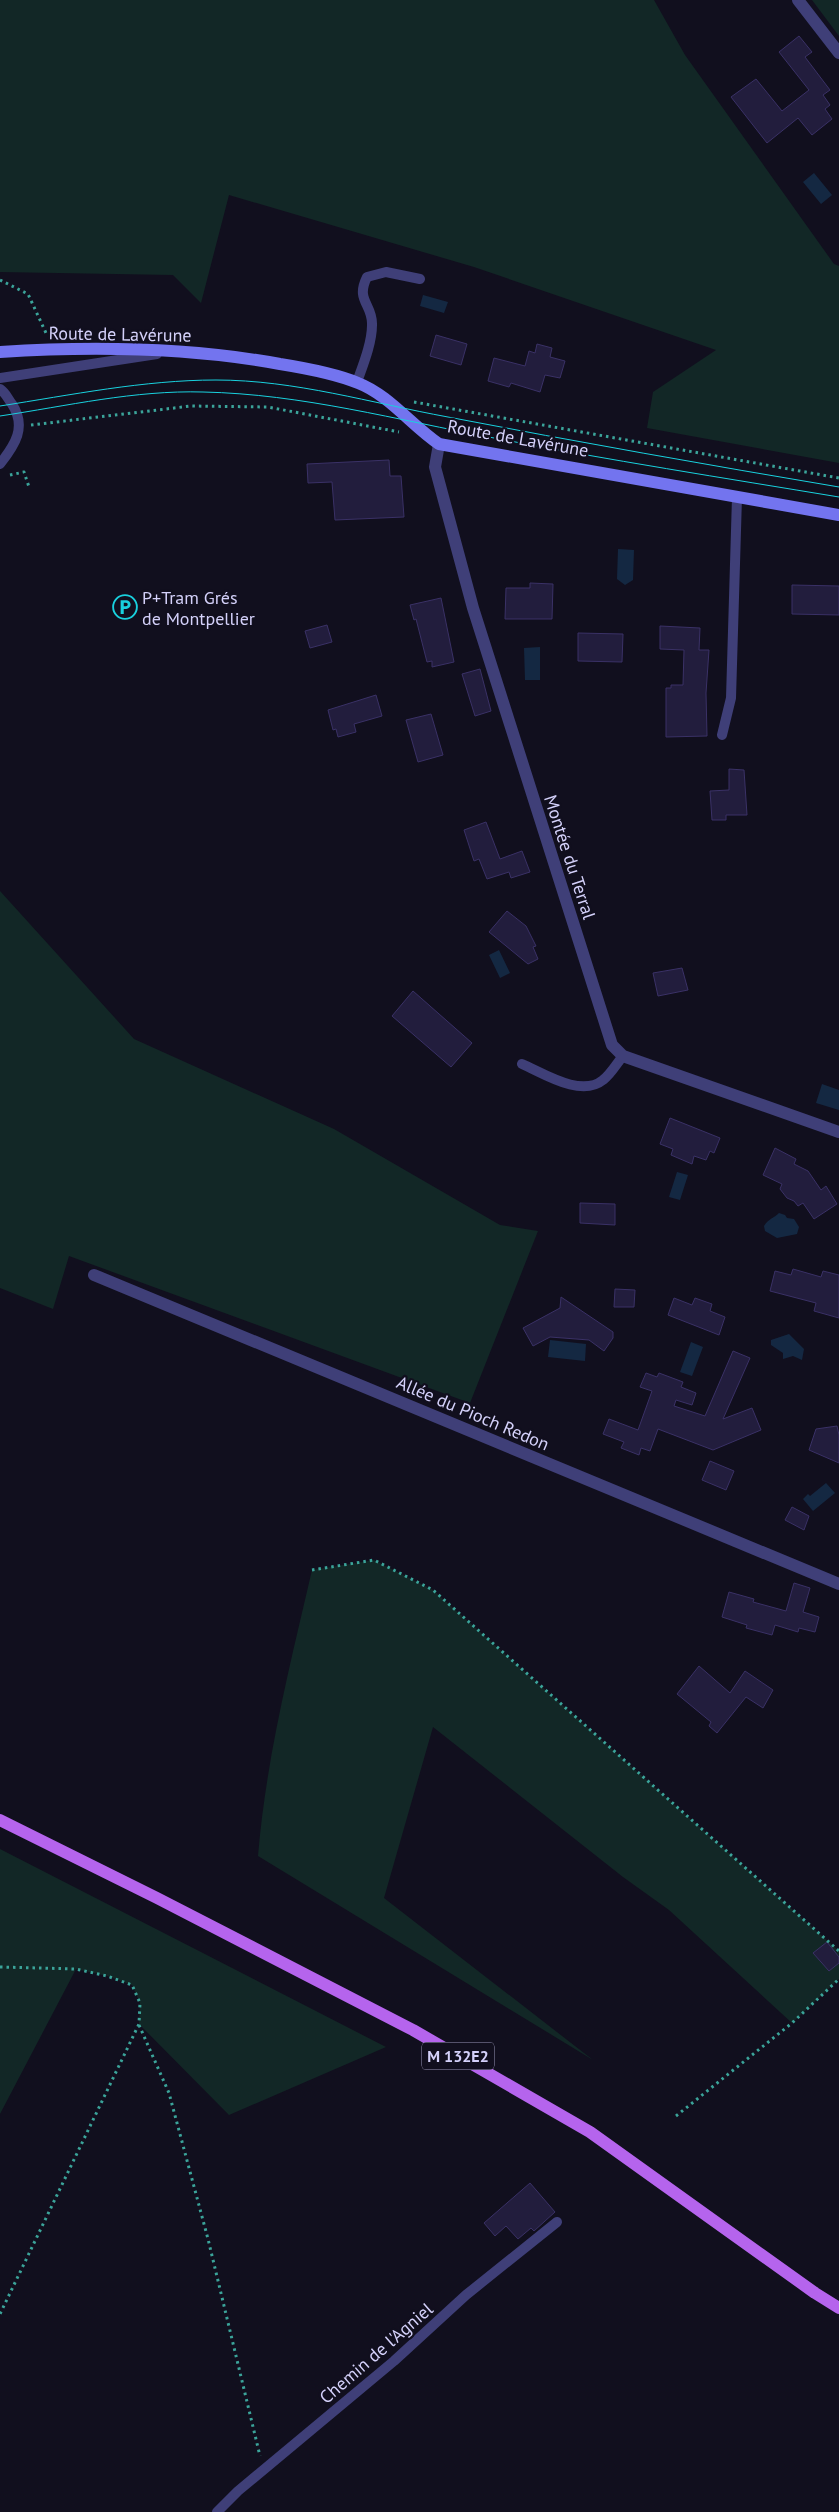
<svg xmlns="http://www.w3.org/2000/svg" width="839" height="2512" viewBox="0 0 839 2512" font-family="'PT Sans',sans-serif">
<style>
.green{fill:#122726}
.water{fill:#142842}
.building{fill:#221d3d;stroke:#3a3166}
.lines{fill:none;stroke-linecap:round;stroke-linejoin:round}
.path{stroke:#3ba49a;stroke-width:3;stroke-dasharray:2.5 4;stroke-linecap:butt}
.service{stroke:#3f3f78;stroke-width:10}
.minor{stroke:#3f3f78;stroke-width:12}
.secondary{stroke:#7374ef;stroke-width:12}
.primary{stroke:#b564ed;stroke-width:12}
.tram{stroke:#19d1de;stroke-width:1}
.labels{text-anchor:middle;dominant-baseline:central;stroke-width:4.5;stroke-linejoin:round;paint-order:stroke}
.shield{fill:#110f1e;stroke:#9a97b8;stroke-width:1}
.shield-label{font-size:16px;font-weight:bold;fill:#d4d1fa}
.street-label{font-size:18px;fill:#d4d1fa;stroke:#110f1e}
.poi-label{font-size:18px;fill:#d4d1fa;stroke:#110f1e;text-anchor:start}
</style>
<rect width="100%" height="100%" fill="#110f1e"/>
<!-- green -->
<path class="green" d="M0 0H654L685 55 834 264 839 266V463L647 428 653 392 716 350 474 267 229 195 201 303 173 275 0 272Z
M812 0H839V36Z
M0 891 134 1039 334 1129 500 1225 538 1231 470 1403 69 1256 53 1309 0 1288Z
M374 1560 433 1590 839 1951V1979L792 2023 669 1910 623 1877 433 1727 384 1898 593 2060 258 1856C266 1759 290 1665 312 1570Z
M0 1849 386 2047 229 2115 139 2024 140 2003 132 1985 107 1976 76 1969 0 2114Z"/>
<!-- water -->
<path class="water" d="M814 173 832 195 821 204 803 182Z
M423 295 448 302 444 313 420 306Z
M618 549 634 550 633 580 625 585 617 579Z
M540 647V680H525L524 648Z
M499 950 510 973 500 978 489 955Z
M822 1084 839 1090V1110L816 1103Z
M677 1172 688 1175 680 1200 669 1197Z
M779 1213 785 1215 787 1218 794 1219 799 1227 797 1234 777 1238 765 1231 764 1226C768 1219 774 1218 779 1213Z
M789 1334 804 1349 802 1360 793 1356 783 1359V1353L771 1345V1340Z
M550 1340 586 1344 585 1361 548 1357Z
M691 1342 703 1347 692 1376 680 1372Z
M826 1483 835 1493 813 1511 803 1499 808 1494 810 1496Z"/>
<!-- building -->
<path class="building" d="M799 36 812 52 805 57 830 90 823 95 830 105 825 109 832 119 812 135 798 118 767 143 731 97 756 79 782 111 809 90 779 52Z
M436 335 467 344 461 365 430 356Z
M537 344 552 348 550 357 565 361 560 378 545 375 540 392 511 383 509 387 488 381 494 358 525 366 529 351 535 353Z
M389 460 390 476H401L404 517 335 520 332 482 308 483 307 464Z
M530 583 553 584 552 619H505L506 588H530Z
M792 585 839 586V615L792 614Z
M441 598 454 662 432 667V661L427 662 416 619 414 620 410 605Z
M327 625 332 642 310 648 305 631Z
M660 626 700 628 699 650H709L706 693 707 736 666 737V688H671V685H683L684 650 660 649Z
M578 633 623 634 622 662 578 661Z
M480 669 491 711 475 716 462 674Z
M376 695 382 716 354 724 356 732 338 737 336 729 333 730 328 710Z
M431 714 443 755 418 762 406 720Z
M729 769 744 770 747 815H726V820H712L710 791 729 790Z
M486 822 500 859 522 851 530 872 511 878 509 872 487 879 479 859 474 861 464 830Z
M507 911 526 926 536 946 533 947 538 959 528 964 489 932Z
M682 968 688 990 658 996 653 973Z
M413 991 472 1043 451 1067 392 1016Z
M670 1118 720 1138 714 1153 710 1151 706 1160 694 1156 692 1164 671 1155 673 1149 660 1144Z
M775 1148 796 1159 794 1164 808 1171 821 1190 826 1186 837 1204 814 1219 803 1203 798 1206 794 1201 787 1198 780 1189 782 1184 763 1175Z
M580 1203 615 1204V1225L580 1223Z
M793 1269 821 1277 823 1271 839 1275V1318L814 1311 816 1303 770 1291 775 1271 791 1275Z
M615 1289 635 1290 634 1307H614Z
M561 1297 613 1332V1338L604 1351 589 1340 550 1337 533 1346 523 1328 560 1308Z
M674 1298 692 1305 695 1298 712 1304 710 1311 725 1317 719 1335 668 1315Z
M733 1351 750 1358 723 1419 752 1408 761 1430 713 1450 658 1429 650 1451 641 1448 639 1455 621 1448 624 1442 603 1434 609 1419 638 1430 652 1391 640 1387 646 1373 657 1377 659 1373 683 1382 681 1387 696 1393 692 1405 676 1400 674 1406 705 1416Z
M837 1426 839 1435V1463L809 1450 816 1429Z
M710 1461 734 1471 726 1490 702 1480Z
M792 1507 809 1516 804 1530 785 1520Z
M794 1583 810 1588 803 1612 819 1617 815 1632 799 1628 798 1632 775 1625 772 1635 746 1628 747 1625 722 1617 729 1592 754 1599 753 1602 786 1611Z
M699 1666 730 1693 745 1671 773 1690 763 1708 746 1697 717 1733 709 1726 711 1722 677 1694Z
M827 1942 839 1957V1963L829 1971 813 1953Z
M530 2183 555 2212 534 2231 531 2228 518 2239 506 2226 495 2236 484 2223Z"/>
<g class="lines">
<!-- path -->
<path class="path" d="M0 280 28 294 46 333
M414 402 839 478
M31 425 191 406 268 407 399 432
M10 475 24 472 29 487
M312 1570 374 1560 433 1590 839 1951
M0 1967 76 1969 107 1976 132 1985 140 2003 139 2024 0 2314
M139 2025 169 2093 208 2239 260 2456
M676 2116 792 2023 839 1979"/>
<!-- service -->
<path class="service" d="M0 378 157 354
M357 382C363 365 372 343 372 325 373 304 355 301 367 277L386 272 420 279
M0 389C6 393 8 399 12 404 27 427 15 445 0 464
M722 735 731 698 737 497
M522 1064C543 1073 581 1098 603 1080 611 1074 617 1063 623 1056
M217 2512 238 2491 394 2361 466 2295 557 2222"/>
<!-- minor -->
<path class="minor" d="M798 0 839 53
M439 444 435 467 473 608 612 1045 623 1056 839 1132
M94 1275 839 1584"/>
<!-- secondary -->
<path class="secondary" d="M0 352C94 346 187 347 280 364 305 368 334 373 358 383 389 395 411 425 439 444L839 515"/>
<!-- primary -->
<path class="primary" d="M0 1820 157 1898 413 2030 590 2132 815 2293 839 2308"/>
<!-- tram -->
<path class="tram" d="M0 406C71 395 144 380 216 380 295 380 371 403 448 417 578 442 708 465 839 487
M0 416C67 406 135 390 203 392 302 394 397 420 494 438 609 460 724 478 839 497"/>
</g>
<!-- icons -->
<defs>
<g id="parking-ring" transform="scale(1.25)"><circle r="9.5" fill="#110f1e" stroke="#19d1de" stroke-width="1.5"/><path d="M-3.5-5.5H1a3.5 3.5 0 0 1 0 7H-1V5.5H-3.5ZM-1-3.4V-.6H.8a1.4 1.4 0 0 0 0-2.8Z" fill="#19d1de"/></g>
</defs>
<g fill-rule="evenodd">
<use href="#parking-ring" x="125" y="607"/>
</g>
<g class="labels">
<!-- shield labels -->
<rect class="shield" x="422" y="2042.5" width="72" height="27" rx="4"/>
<g class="shield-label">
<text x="458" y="2056">M 132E2</text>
</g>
<!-- street labels -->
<g class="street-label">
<text transform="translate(120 334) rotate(1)">Route de Lavérune</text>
<text transform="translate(518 438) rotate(10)">Route de Lavérune</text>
<text transform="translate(570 857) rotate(72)">Montée du Terral</text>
<text transform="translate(473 1413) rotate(23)">Allée du Pioch Redon</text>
<text transform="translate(376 2353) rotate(-41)">Chemin de l'Agniel</text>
</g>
<!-- poi labels -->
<g class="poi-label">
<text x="142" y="597">P+Tram Grés<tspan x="142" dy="21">de Montpellier</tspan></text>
</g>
</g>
</svg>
